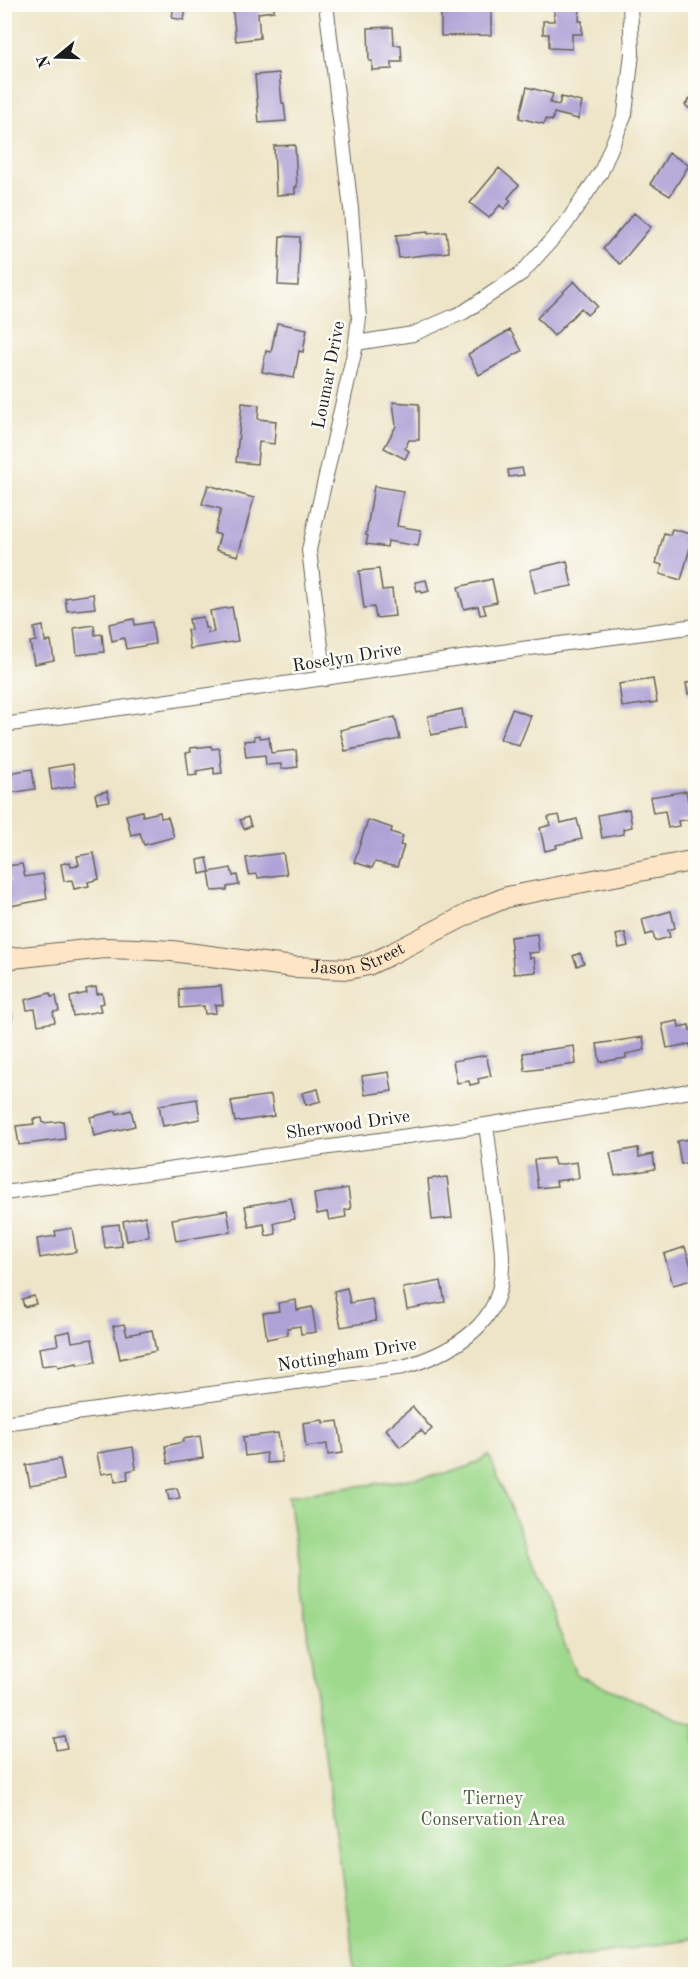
<svg xmlns="http://www.w3.org/2000/svg" width="700" height="1979" viewBox="0 0 700 1979" font-family="'Old Standard TT',serif">
<style>
.green{fill:#9fd98d;stroke:#5e7a54;stroke-width:1.5}
.building{fill:#aea1d5}
.lines{fill:none;stroke-linecap:round;stroke-linejoin:round}
.street-casing{stroke:#666258;stroke-width:16}
.secondary-casing{stroke:#666258;stroke-width:22}
.street{stroke:#fff;stroke-width:14}
.secondary{stroke:#fde5c5;stroke-width:20}
.labels{text-anchor:middle;dominant-baseline:central;stroke-width:5;stroke-linejoin:round;paint-order:stroke}
.street-label{font-size:18px;fill:#1c1c1c;stroke:#fdfcf7}
.park-label{font-size:18px;fill:#4a5e44;stroke:#fdfcf7}
</style>
<rect width="100%" height="100%" fill="#fdfcf7"/>
<filter id="ink" filterUnits="userSpaceOnUse"><feTurbulence type="fractalNoise" baseFrequency=".0167" numOctaves="2"/><feDisplacementMap in="SourceGraphic" scale="12" xChannelSelector="R" yChannelSelector="G"/><feConvolveMatrix kernelMatrix="1 2 1 2 8 2 1 2 1" color-interpolation-filters="sRGB"/></filter>
<filter id="wash" filterUnits="userSpaceOnUse"><feTurbulence type="fractalNoise" baseFrequency=".008" numOctaves="4" result="noise"/><feDisplacementMap in="SourceGraphic" scale="24" xChannelSelector="R" yChannelSelector="G"/><feGaussianBlur stdDeviation="1.35" result="paint"/><feColorMatrix in="noise" values="0 0 0 0 0 0 0 0 0 0 0 0 0 0 0 0 0 1.4 0 .05"/><feComposite in="paint" operator="in"/></filter>
<g filter="url(#wash)">
<rect width="100%" height="100%" fill="#eee5c8"/>
<!-- green -->
<path class="green" d="M489 1455 577 1675 695 1726V1939L456 1974H356L288 1496 446 1474 470 1466Z"/>
<g id="blocks">
<!-- building -->
<path class="building" d="M174 4H187L184 20 172 18Z
M554 4H580L579 21H582V34H572V49L549 48V34H543V21H554Z
M232 5H274V11L258 13 260 38 236 41Z
M491 10V35L441 36V11Z
M393 27 394 45H401L402 62H392V69L372 70V61H369L368 28Z
M279 73 282 103H284L286 121 259 123 255 75Z
M527 87 553 94 550 103 559 105 561 97 582 102 578 119 554 113 552 121 546 119 544 124 519 118Z
M696 91V114L685 105Z
M295 145 297 187H295V194L276 195 274 146Z
M669 153 689 165 670 196 650 184Z
M499 168 519 185 508 198 511 201 504 209 500 205 489 218 470 203Z
M634 213 651 227 620 264 603 249Z
M428 232V234L446 232 449 252 399 258 396 235Z
M280 236 300 237 298 286 278 285Z
M574 281 597 306 587 315 581 308 554 336 537 318Z
M277 323 307 329 303 352 299 351 294 378 262 372 266 351 271 352Z
M510 330 522 351 479 375 468 354Z
M393 402 419 404V440H409L405 448 409 451 405 459 384 448 396 426Z
M242 403 259 405 258 419 276 421 274 444 259 442 257 464 236 462Z
M696 444V461L690 459Z
M522 468 524 475 509 477 508 470Z
M208 485 254 498 238 556 216 550 220 535 214 533 221 509 202 504Z
M374 486 403 491 397 526 421 530 418 546 388 541 387 547 366 544 368 536 366 535Z
M672 529 691 534 689 540 692 541 681 580 660 574 662 565 656 563 664 533 670 535Z
M567 561 572 586 535 593 530 570Z
M379 569 382 590 392 589 395 616 376 618 374 607 364 608 359 571Z
M492 579 497 602 483 605 486 614 480 615 478 606 464 609 458 587Z
M426 580 429 591 422 593 421 590 417 591 415 582Z
M93 594 95 608 67 611 65 598Z
M232 607 238 641 190 649 187 630H191L189 619 203 617 205 628H208V633L214 632 210 611Z
M134 619 135 625 152 622 155 644 126 649 124 638 112 641 109 624Z
M94 625 95 635 102 634 104 652 77 655 74 628Z
M43 626 45 642 51 641 54 660 34 664 30 642 36 641 34 628Z
M653 679 657 702 622 707 619 684Z
M696 682V692L688 694 686 683Z
M462 709 465 728 431 735 428 716Z
M512 709 531 716 519 746 500 739Z
M395 717 400 739 345 751 340 730Z
M259 735 260 738 269 737 271 753 296 750 298 767 281 769V764L266 765 265 755 246 757 244 741 255 740 254 736Z
M211 746 212 749 219 748 222 773 214 774V768L196 771 197 775 189 776 186 753 191 752 190 748Z
M73 764 76 786 52 790 49 768Z
M32 769 35 789 11 793 8 773Z
M107 791 110 801 97 803 95 794Z
M686 791 691 819 678 821 679 826 668 828 665 811 653 813 650 797Z
M629 809 632 827 623 829 624 834 602 838 598 815Z
M142 811 143 816 160 812 161 818 168 817 174 837 144 845 140 833 131 835 126 815Z
M559 815 561 823 577 819 582 839 556 845 557 848 545 851 540 828 550 825 548 817Z
M248 817 251 826 244 829 240 820Z
M368 820 392 828 391 832 403 836 400 845 404 846 397 867 375 862 372 868 354 862Z
M94 853 99 879 88 882 89 886 74 889 72 880 64 881 61 864 70 862 71 866 79 865 77 856Z
M283 853 287 874 258 878 257 874 249 875 246 858Z
M207 858 210 872 231 868 233 876 237 875 239 885 227 887V890L212 891 209 872 200 874 198 860Z
M22 864 25 877 43 874 47 899 5 907V883L10 882 7 866Z
M671 911 675 928 668 930 670 937 655 941 653 933 646 935 642 919Z
M625 933 628 946 619 948 616 935Z
M537 934 539 952 528 953 529 958H534L536 972 514 974 510 937Z
M580 953 584 963 577 966 573 956Z
M221 986 223 1005H215L216 1013 205 1014 204 1006 180 1008 179 989Z
M96 987 97 994 102 993 104 1003 99 1004 101 1011 73 1016 70 997 87 993 86 989Z
M50 993 51 997 56 996 59 1011 53 1012 55 1022 38 1025 35 1009 27 1010 25 1000Z
M11 1009 12 1018 4 1019V1010Z
M678 1021 679 1027 689 1025 690 1030 696 1029V1048L691 1049 690 1044 667 1048 662 1024Z
M643 1037 645 1050 626 1054V1058L600 1062 597 1044Z
M574 1046 576 1064 525 1071 523 1053Z
M486 1055 491 1076 478 1079 479 1083 470 1085 469 1081 457 1083 453 1061Z
M389 1072 392 1091 365 1095 362 1076Z
M318 1089 321 1101 306 1105 302 1093Z
M271 1095 274 1116 235 1122 231 1101Z
M197 1099 200 1119 163 1126 159 1105Z
M131 1110 135 1126 94 1136 90 1117 116 1111 117 1114Z
M42 1118 43 1123 63 1121 65 1139 19 1145 16 1126 34 1124 33 1119Z
M696 1138V1161L681 1164 677 1141Z
M638 1148 639 1157 653 1154 655 1169 615 1176 610 1153Z
M553 1158 555 1165 577 1162 579 1178 556 1181 557 1186 538 1188 534 1160Z
M447 1177 452 1218 432 1220 428 1179Z
M348 1188 351 1209 345 1210 346 1217 329 1220 327 1212 317 1214 314 1194Z
M291 1198 295 1219 274 1223 276 1234 266 1236 264 1224 249 1227 245 1206Z
M227 1210 231 1232 176 1241 172 1219Z
M145 1216 149 1236 127 1241 123 1221Z
M119 1224 122 1246 105 1248 102 1226Z
M72 1228 76 1252 40 1258 37 1239 56 1236 55 1231Z
M685 1247 695 1279 673 1285 664 1254Z
M441 1281 445 1302 407 1309 403 1288Z
M347 1288 350 1303 372 1299 376 1321 341 1327 334 1291Z
M34 1296 36 1304 24 1307 22 1299Z
M296 1300 297 1310 312 1307 316 1332 301 1334 300 1326 287 1328 288 1335 267 1339 263 1313 279 1311 278 1303Z
M124 1324 127 1335 152 1330 156 1351 120 1359 113 1326Z
M70 1331 72 1342 92 1339 96 1362 77 1365V1363L58 1367 57 1364 42 1366 39 1348 58 1345 56 1334Z
M4 1358 8 1375H4Z
M413 1407 432 1429 425 1435 421 1430 400 1447 386 1429Z
M323 1420V1423L338 1421 343 1453 328 1455 327 1444 306 1447 303 1423Z
M278 1433 282 1462 267 1463 266 1453 245 1456 243 1437Z
M200 1436 203 1458 168 1464 165 1446 183 1442V1439Z
M133 1447 136 1469 127 1471 128 1480 115 1482 114 1472 101 1474 97 1453Z
M60 1459 64 1480 30 1486 26 1465Z
M177 1488 180 1498 169 1500 167 1490Z
M64 1736 67 1748 56 1750 54 1738Z"/>
</g>
</g>
<g filter="url(#ink)">
<use href="#blocks" fill-opacity="0" stroke="#666258" stroke-width="1.5"/>
<g class="lines">
<!-- street casing -->
<g class="street-casing">
<path id="street" d="M356 343 413 334 464 312 522 273 565 225 601 172 625 114 632 53 630 4
M325 679 309 550 355 349 359 318 351 209 326 4
M4 725 522 649 696 626
M4 1193 486 1125 696 1090
M4 1423 403 1367C445 1355 495 1330 501 1280 504 1257 500 1234 497 1211 493 1183 490 1154 486 1125"/>
</g>
<!-- secondary casing -->
<g class="secondary-casing">
<g id="secondary">
<path id="s1" d="M4 959 104 948 136 949 172 951 294 967 349 969 368 965 387 956 478 909 507 897 696 860"/>
</g>
</g>
<!-- street -->
<use href="#street" class="street"/>
<!-- secondary -->
<use href="#secondary" class="secondary"/>
</g>
</g>
<g class="labels">
<!-- street labels -->
<g class="street-label">
<text transform="translate(329 375) rotate(-79)">Loumar Drive</text>
<text transform="translate(347 658) rotate(-9)">Roselyn Drive</text>
<text stroke="none"><textPath href="#s1" startOffset="357">Jason Street</textPath></text>
<text transform="translate(348 1125) rotate(-8)">Sherwood Drive</text>
<text transform="translate(347 1355) rotate(-9)">Nottingham Drive</text>
</g>
<!-- park labels -->
<g class="park-label">
<text x="493" y="1799">Tierney<tspan x="493" dy="21">Conservation Area</tspan></text>
</g>
</g>
<!-- margin -->
<rect width="700" height="1979" fill="none" stroke="#fdfcf7" stroke-width="24"/>
<!-- north arrow -->
<g transform="translate(57 57) rotate(251)" stroke="#fdfcf7" stroke-width="4.5" paint-order="stroke">
<path d="M0-4.5L10 22L0 15L-10 22Z" fill="#1c1c1c"/>
<text y="-9" font-size="16" font-weight="bold" text-anchor="middle" fill="#1c1c1c">N</text>
</g>
</svg>
